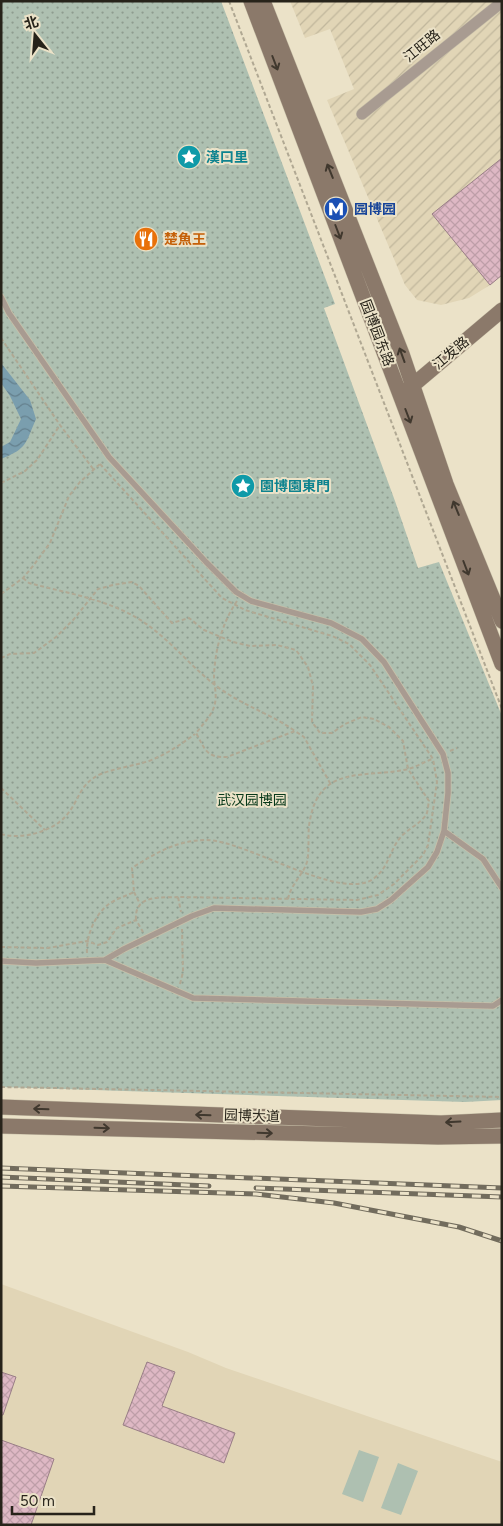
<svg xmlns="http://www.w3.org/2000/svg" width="503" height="1526" viewBox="0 0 503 1526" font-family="Figtree,'Noto Sans SC',sans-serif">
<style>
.built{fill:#e1d5b6}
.industrial{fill:url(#industrial-furrows)}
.grass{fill:url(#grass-dots)}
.garden{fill:#aec0b1}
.water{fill:url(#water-waves)}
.building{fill:url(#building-cross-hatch);stroke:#997e86}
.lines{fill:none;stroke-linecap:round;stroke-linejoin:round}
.lane-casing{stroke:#c8c0a9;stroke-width:7}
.street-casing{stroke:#c8c0a9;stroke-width:12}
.secondary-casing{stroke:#c8c0a9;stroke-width:16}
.path{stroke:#b0a893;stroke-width:2;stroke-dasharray:4 2.5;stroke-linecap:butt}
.lane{stroke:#a89b91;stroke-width:5.5}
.street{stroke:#a89b91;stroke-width:11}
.secondary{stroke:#8b796a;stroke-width:15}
.rail-casing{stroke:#726c5d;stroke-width:5}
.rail{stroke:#ebe2c8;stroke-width:3;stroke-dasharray:9;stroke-linecap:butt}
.oneway{stroke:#40382e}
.labels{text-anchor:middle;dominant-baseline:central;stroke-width:4;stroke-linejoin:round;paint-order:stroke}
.street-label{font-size:14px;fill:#27231a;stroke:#ebe2c8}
.culture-label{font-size:14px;font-weight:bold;fill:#0d838f;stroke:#ebe2c8;text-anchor:start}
.transit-label{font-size:14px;font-weight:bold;fill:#164399;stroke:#ebe2c8;text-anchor:start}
.food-label{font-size:14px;font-weight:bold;fill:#c56008;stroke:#ebe2c8;text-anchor:start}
.park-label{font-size:14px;fill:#07391a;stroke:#ebe2c8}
</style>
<defs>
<pattern id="industrial-furrows" width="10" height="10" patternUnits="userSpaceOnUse" patternTransform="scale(1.25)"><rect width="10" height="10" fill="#e1d5b6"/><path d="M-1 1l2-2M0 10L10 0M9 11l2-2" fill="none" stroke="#c1b79c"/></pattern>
<pattern id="grass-dots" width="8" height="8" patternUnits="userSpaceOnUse" patternTransform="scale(1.25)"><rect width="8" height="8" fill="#aec0b1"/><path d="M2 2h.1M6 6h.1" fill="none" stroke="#8e9c8f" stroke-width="1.8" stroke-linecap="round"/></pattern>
<pattern id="water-waves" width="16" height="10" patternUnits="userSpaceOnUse" patternTransform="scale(1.25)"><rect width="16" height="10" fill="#7a9eae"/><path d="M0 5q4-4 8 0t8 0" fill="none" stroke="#64808d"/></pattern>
<pattern id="building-cross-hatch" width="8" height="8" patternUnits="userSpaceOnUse" patternTransform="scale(1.25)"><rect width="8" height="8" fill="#deb8c4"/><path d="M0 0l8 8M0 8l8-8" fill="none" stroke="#be9ea8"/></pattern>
</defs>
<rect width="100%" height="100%" fill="#ebe2c8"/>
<!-- built -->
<path class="built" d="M1 1284 188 1352 226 1368 502 1462V1525H1Z"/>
<!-- industrial -->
<path class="industrial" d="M290 1H502V275L490 285 469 298 441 305 417 300 405 285 327 100 354 89 330 29 305 38Z"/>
<!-- grass -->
<path class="grass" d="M1 1H221L335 304 324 308 395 501 418 568 439 562 502 716V1100L465 1102 1 1087Z"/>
<!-- garden -->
<path class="garden" d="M359 1450 379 1457 363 1502 342 1494Z
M398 1463 418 1471 401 1515 381 1508Z"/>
<!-- water -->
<path class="water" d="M1 363 30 400 36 419C25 444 28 448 1 459V447L10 442 21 419 10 396 1 383Z"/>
<!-- building -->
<path class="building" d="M502 158V275L490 285 432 214Z
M147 1362 175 1372 162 1406 235 1433 224 1463 123 1425Z
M1 1372 16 1377 3 1415H1Z
M1 1440 54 1459 31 1525H1Z"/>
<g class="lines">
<!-- lane casing -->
<g class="lane-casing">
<path id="lane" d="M1 297 9 313 109 457 206 562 236 592 251 601 331 623 362 639 384 662 443 754 448 773V793L444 831 437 852 428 867 391 900 377 909 361 912 214 908 192 916 124 949 105 960 36 963 1 961
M444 831 483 859 502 888
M105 960 193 998 493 1006 502 1000"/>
</g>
<!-- street casing -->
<g class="street-casing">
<path id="street" d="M362 114 502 2"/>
</g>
<!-- secondary casing -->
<g class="secondary-casing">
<path id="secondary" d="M251 1 502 664
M263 1 402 354 446 484 502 621
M406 391 502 310
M1 1107 441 1123 502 1120
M1 1126 438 1137 502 1136"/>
</g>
<!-- path -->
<path class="path" d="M229 1 502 709
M1 338 60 425 94 470
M100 464 222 598 245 610 332 636 349 644 370 665 433 759 437 782 428 845 423 855 394 884 378 895 357 900 178 897 181 912
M1 483 25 471 37 460 60 425
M23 578 29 583C70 594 119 601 153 629 179 649 200 677 228 694 250 708 274 716 295 731
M1 594 23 578 33 566 50 543 69 496 80 482 101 463
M237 601C222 623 215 650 214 676 214 684 217 695 215 703 213 715 202 725 196 733 205 749 206 758 227 757L295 731 304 737 330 783
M1 658 10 654 34 653 56 637 74 619 98 589 113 585 132 582 139 586 172 623 189 618 204 630 233 642 250 646 277 645 296 650 308 667 313 686 312 722 320 733H332L345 724 362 717 374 719 389 727 403 741 408 769 429 801C428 805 428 812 426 815 419 825 407 829 400 838 390 849 389 868 373 879 340 902 246 840 206 840 178 840 155 853 132 868L134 892C126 896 116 899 109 904 95 914 86 936 87 953
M450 751 457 748
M1 788 45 830
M1 834C21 840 51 832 65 817 80 801 78 784 101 774 116 768 133 766 149 761 167 754 180 745 195 734
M134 892 140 904
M288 899C291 884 303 875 307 862 310 848 307 833 310 820 320 763 367 779 408 769 416 767 424 762 432 759
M136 920C134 894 161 898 178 897
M1 947 48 948 87 941 98 945 107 942 117 928 136 920 143 932
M180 984 183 972 182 929
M1 1087 502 1097"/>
<!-- lane -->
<use href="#lane" class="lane"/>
<!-- street -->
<use href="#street" class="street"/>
<!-- secondary -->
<use href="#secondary" class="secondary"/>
<!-- rail casing -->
<g class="rail-casing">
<path id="rail" d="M1 1168 502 1188
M1 1177 209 1186
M1 1186 256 1194 334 1203 459 1227 502 1241
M256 1188 502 1197"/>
</g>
<!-- rail -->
<use href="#rail" class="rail"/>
</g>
<!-- one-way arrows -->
<defs><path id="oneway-shaft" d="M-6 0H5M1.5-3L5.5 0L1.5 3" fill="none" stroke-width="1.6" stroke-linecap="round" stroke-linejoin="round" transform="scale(1.25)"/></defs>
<g class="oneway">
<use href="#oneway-shaft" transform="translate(275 63) rotate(69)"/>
<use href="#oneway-shaft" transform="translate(330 171) rotate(-112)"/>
<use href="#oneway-shaft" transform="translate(338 232) rotate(69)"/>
<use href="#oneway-shaft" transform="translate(402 355) rotate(-110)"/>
<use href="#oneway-shaft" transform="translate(408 416) rotate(69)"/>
<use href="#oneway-shaft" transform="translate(456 508) rotate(-112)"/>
<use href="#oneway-shaft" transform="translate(466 568) rotate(69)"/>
<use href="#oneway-shaft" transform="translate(41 1109) rotate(-178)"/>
<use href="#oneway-shaft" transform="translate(203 1115) rotate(-178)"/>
<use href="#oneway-shaft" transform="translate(453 1122) rotate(177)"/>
<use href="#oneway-shaft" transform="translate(102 1128) rotate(2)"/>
<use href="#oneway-shaft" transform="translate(265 1133) rotate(2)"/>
</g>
<!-- icons -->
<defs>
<g id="sight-disc" transform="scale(1.25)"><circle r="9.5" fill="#0f9aa8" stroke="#ebe2c8"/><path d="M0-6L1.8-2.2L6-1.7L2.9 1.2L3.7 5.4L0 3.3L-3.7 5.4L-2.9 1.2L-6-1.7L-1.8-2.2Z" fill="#fff"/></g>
<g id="metro-disc" transform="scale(1.25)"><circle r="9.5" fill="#1a4fb4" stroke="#ebe2c8"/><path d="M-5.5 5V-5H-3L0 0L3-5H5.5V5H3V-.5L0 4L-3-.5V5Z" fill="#fff"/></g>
<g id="restaurant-disc" transform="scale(1.25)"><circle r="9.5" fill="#e8710a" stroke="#ebe2c8"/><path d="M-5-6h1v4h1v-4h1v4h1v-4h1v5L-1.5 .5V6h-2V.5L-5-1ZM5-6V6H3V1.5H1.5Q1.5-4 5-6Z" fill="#fff"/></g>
</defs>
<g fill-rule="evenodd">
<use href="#sight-disc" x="189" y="157"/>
<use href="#metro-disc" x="336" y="209"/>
<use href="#restaurant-disc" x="146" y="239"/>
<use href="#sight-disc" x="243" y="486"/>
</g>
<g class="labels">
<!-- street labels -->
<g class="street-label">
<text transform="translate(422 46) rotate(-39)">江旺路</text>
<text transform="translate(377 333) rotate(69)">园博园东路</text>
<text transform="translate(451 353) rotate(-40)">江发路</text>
<text transform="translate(252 1116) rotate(2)">园博大道</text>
</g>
<!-- culture labels -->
<g class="culture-label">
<text x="206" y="157">漢口里</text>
<text x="260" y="486">園博園東門</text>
</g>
<!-- transit labels -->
<g class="transit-label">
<text x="354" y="209">园博园</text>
</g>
<!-- food labels -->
<g class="food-label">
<text x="164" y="239">楚魚王</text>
</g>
<!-- park labels -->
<g class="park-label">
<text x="252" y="800">武汉园博园</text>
</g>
</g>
<!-- border -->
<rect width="503" height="1526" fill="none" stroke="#27231a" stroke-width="5"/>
<!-- north arrow -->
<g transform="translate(35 35) rotate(343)" stroke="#ebe2c8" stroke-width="4" paint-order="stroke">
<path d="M0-4L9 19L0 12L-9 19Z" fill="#27231a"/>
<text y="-8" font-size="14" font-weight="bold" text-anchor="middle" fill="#27231a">北</text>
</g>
<!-- scale -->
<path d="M12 1506v8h82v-8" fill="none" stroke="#27231a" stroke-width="2.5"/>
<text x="20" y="1506" font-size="15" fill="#27231a" stroke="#ebe2c8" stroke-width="4" paint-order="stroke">50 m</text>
</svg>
